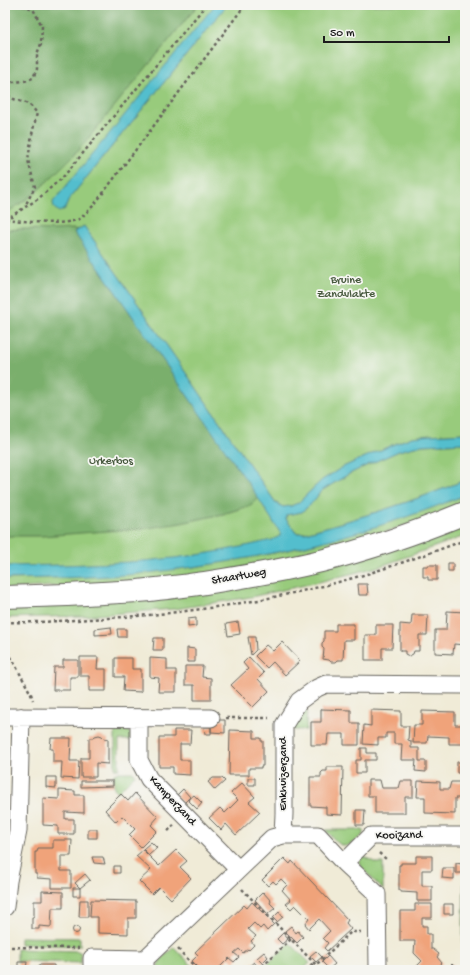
<svg xmlns="http://www.w3.org/2000/svg" width="470" height="975" viewBox="0 0 470 975" font-family="'Gochi Hand',sans-serif">
<style>
.green{fill:#98cb7c;stroke:#5a744c}
.forest{fill:#7aaf6c;stroke:#4b6644}
.water{fill:#52becd;stroke:#376d74}
.building{fill:#f0a37a}
.lines{fill:none;stroke-linecap:round;stroke-linejoin:round}
.minor-casing{stroke:#66645d;stroke-width:19}
.secondary-casing{stroke:#66645d;stroke-width:24}
.path{stroke:#66645d;stroke-width:2.5;stroke-dasharray:3 3;stroke-linecap:butt}
.minor{stroke:#fff;stroke-width:17}
.secondary{stroke:#fff;stroke-width:22}
.labels{text-anchor:middle;dominant-baseline:central;stroke-width:3.5;stroke-linejoin:round;paint-order:stroke}
.park-label{font-size:12px;fill:#47593e;stroke:#f6f6f2}
.street-label{font-size:12px;fill:#1c1c1c;stroke:#f6f6f2}
</style>
<rect width="100%" height="100%" fill="#f6f6f2"/>
<filter id="ink" filterUnits="userSpaceOnUse"><feTurbulence type="fractalNoise" baseFrequency=".025" numOctaves="2"/><feDisplacementMap in="SourceGraphic" scale="8" xChannelSelector="R" yChannelSelector="G"/><feConvolveMatrix kernelMatrix="1 2 1 2 8 2 1 2 1" color-interpolation-filters="sRGB"/></filter>
<filter id="wash" filterUnits="userSpaceOnUse"><feTurbulence type="fractalNoise" baseFrequency=".012" numOctaves="4" result="noise"/><feDisplacementMap in="SourceGraphic" scale="16" xChannelSelector="R" yChannelSelector="G"/><feGaussianBlur stdDeviation="0.9" result="paint"/><feColorMatrix in="noise" values="0 0 0 0 0 0 0 0 0 0 0 0 0 0 0 0 0 1.4 0 .05"/><feComposite in="paint" operator="in"/></filter>
<g filter="url(#wash)">
<rect width="100%" height="100%" fill="#f0ebd7"/>
<!-- green -->
<path class="green" d="M5 5H222L61 207 65 208 69 199 227 5H465V433L431 435 412 437 392 445 343 467 322 480 298 503 291 506 283 507 276 503 84 226 77 230 294 544 208 559 5 573Z
M465 443V480C413 502 359 518 305 533H296L286 519V515L302 512 313 502 321 491 349 474 372 463 399 451 422 445Z
M465 495V505L329 551 185 579 5 589V579L75 577 193 567 274 553 302 547 370 528 412 514Z
M465 521V536L381 566 319 582 251 597 175 609 147 611 84 616 5 618V604L69 603Z
M307 707 306 730H293C293 719 300 714 307 707Z
M115 726C125 726 131 730 132 740H119V769H115Z
M119 772H133L135 775 118 792 114 788V774Z
M326 830H363V835C342 852 343 848 326 831Z
M464 844H465V946L463 943Z
M361 855 376 863H383V890L362 868C360 864 359 860 361 855Z
M20 937 80 938V946L20 944Z
M290 943 310 963 302 970H261Z
M174 947 196 970H157C157 960 167 954 174 947Z
M17 949 78 951 81 953V963L17 961Z
M103 964 136 966 137 970H98L99 968Z"/>
<!-- forest -->
<path class="forest" d="M5 5H198L76 153 58 171 33 195 5 214V127H8L5 123Z
M24 229 53 230 75 229 76 230 74 232 259 498 249 506 223 514 181 523 141 529 107 531 42 536H5V230Z"/>
<!-- water -->
<path class="water" d="M215 5H227L69 199 65 209 59 212 54 208 53 202Z
M84 226 276 503 283 507 291 506 298 503 322 480 343 467 392 445 412 437 431 435 465 433V443L422 445 399 451 372 463 349 474 321 491 313 502 302 512 286 515V519L296 533H305C359 518 413 502 465 480V495C358 539 242 564 126 575 86 578 45 578 5 579V566C69 565 134 564 197 555 222 551 247 546 272 540L280 536 281 534 255 493 74 232Z"/>
<g id="blocks">
<!-- building -->
<path class="building" d="M448 563H453V571H448Z
M428 565H437V580H428V577H423V566H428Z
M358 584H367L368 595H359Z
M447 611 465 612V645L454 644 453 654 435 653V630H446Z
M412 615H428L427 635H419V651H414L413 654 409 656 405 654V651H400V624L411 625Z
M196 618V626L188 627V619Z
M238 622 240 634 228 636 226 624Z
M336 624H354V640H344L343 660H338L336 662H331L329 660 323 659 324 649 322 647V643L324 641V631H336Z
M376 625H393L392 648H382V660H365V635H376Z
M111 627 112 634 95 635V629Z
M117 629H126V637H118Z
M248 637H255L256 650 251 655Z
M154 638H163V650H153Z
M282 642 300 661 285 675 273 662 267 668 255 656 266 645 273 651Z
M187 648 195 649V662H187Z
M80 657H98L97 669H106V691H89V676H80Z
M249 657 264 673 258 679 269 691 253 707 231 685 248 669 243 663Z
M115 658H132V669H141V692L123 691 124 677H115Z
M150 658 167 659V670H176V692H158L159 678 150 677Z
M63 660H78V677H70V690H53L54 667H63Z
M5 664 9 671 5 673Z
M185 666H203L202 677 211 678V700H194V685H185Z
M5 679 9 686 7 687 8 689 5 691Z
M321 709 351 710V723H359V745H344V734H328L327 745H311V722H321Z
M371 710 401 711V726H409L408 740 411 741V748H419V761H426V772L415 771 416 760H401L402 744H394V733H386V738H378V745L363 744 364 725 371 726Z
M422 711 455 712V725H465V744H449V737L428 736 427 743H413L414 725H422Z
M211 720H225V733L211 732Z
M204 727H211V734H205Z
M174 730H191L190 744H180V760H190V775L173 774V767H159V737H174Z
M230 730 254 731V738H261V741H263V766H261V768H249V775H229Z
M99 735 102 736 104 738 108 739V764L96 763V777H81V758H89V738H93L95 736Z
M51 738H71L70 761H79L78 779 61 778 62 762H53V749H50Z
M361 748H367V753H376V760H365V773H356V760H361Z
M457 762H465V773H457Z
M327 767H343L342 815 326 814V807L310 806V777H321V773L323 771H327Z
M46 777H56V788L46 787Z
M213 778H222L225 781 215 790 208 782Z
M248 778H255V785H248Z
M368 780H380L382 788H399L401 781H413V797H405V813H375V796H368Z
M81 781H113V786L81 787Z
M418 781 440 782V789H449L451 782H463L462 798H455V814L425 813V797H417Z
M242 783 255 797 249 802 260 812 236 835 226 824 221 830 209 818 220 808 225 813 238 800 231 793Z
M183 789 190 797 183 804 176 796Z
M59 790 75 791V795H84V813L65 812V819H74V834H58V826L43 825V798L59 799Z
M135 793 158 817 151 825 157 831 141 847 129 835 135 829 122 816 116 822 105 810 121 794 128 801Z
M194 795 202 803 197 809 188 800Z
M356 810H365L364 825H356Z
M88 829H97V838H88Z
M53 840H72L71 856H61V871H71V888H52V879L37 878V874H35V852H37L38 848H53Z
M151 842 157 848 149 855 143 849Z
M143 850 159 866 176 850 187 861 180 867 191 878 171 899 159 887 152 894 139 881 151 870 136 856Z
M416 856H432V870H422V886H432V901H417V893L401 892V890H399V865H401V863H416Z
M92 857H103L105 864 94 863Z
M284 858 290 864 292 861 348 920 346 923 351 929 327 951 324 948 328 943 323 938 330 931 319 919 309 929 305 924 309 919 295 905 291 909 286 904 291 900 282 890 287 885 281 879 276 884 273 881 268 886 262 880Z
M456 863 462 864V873H456Z
M114 866H120V873H114Z
M443 868H454V879L442 878Z
M85 874 90 880 80 888 75 883Z
M73 888H80V896H73Z
M42 891 63 892V908H52L51 927 39 926V929H32V917H34V901H42Z
M263 892 271 901 270 903 275 908 268 914 255 900Z
M80 900H88V917H79Z
M91 900 136 901V918H128V934L98 933V917H90Z
M252 902 274 924 267 931 263 926 260 929 254 923 248 929 256 936 251 941 254 945 249 950 248 949 243 953 239 949 234 953 239 957 234 962 229 958 217 970H201L192 961 198 955 195 952 244 905 247 908Z
M415 904H432V918H422V926H427V934H431V949H433L439 954 437 957 442 963 438 967 440 970H413L422 961 414 953 415 941H400V911H415Z
M444 904H453V914H444Z
M279 912 283 917 277 922 273 918Z
M291 926 296 933 298 931 303 937 297 943 285 931Z
M72.5 930a3.5 3.5 0 1 1 7 0a3.5 3.5 0 1 1-7 0Z
M283 933 288 939 282 944 277 939Z
M316 951 322 957 316 962 310 956Z
M264 952 268 957 262 963 257 958Z
M328 956 335 964 329 969 322 962Z
M18 962H27L26 969H18Z
M254 962 258 967 255 970H244Z
M452 964 458 970H446Z
M39 965H54V970H39Z
M313 966 317 970H309Z"/>
</g>
</g>
<g filter="url(#ink)">
<use href="#blocks" fill-opacity="0" stroke="#66645d" stroke-width="1"/>
<g class="lines">
<!-- minor casing -->
<g class="minor-casing">
<path id="minor" d="M5 717 211 718
M139 718V760L149 779 238 869
M283 835H318L344 863 377 894 378 968 380 970
M344 863 371 836H465
M5 907 8 881 18 831 21 717
M92 970V958L145 959
M145 970V959L272 838 283 835 284 814V725L299 701 317 688 326 684 465 685"/>
</g>
<!-- secondary casing -->
<g class="secondary-casing">
<path id="secondary" d="M5 597C50 596 94 594 138 591 160 589 183 586 205 583 244 577 283 570 321 561 370 549 418 532 465 513"/>
</g>
<!-- path -->
<path class="path" d="M23 5 33 9 42 26 41 44 37 54V69L33 78C30 79 26 81 23 81 19 82 14 81 11 83 9 84 8 86 7 88 5 100 20 100 28 104 31 105 34 110 37 113L32 134 28 160 35 187 25 206
M6 219C22 221 67 227 81 218 85 214 90 209 94 205L245 5
M5 220 38 199 64 176 206 5
M5 622C33 623 62 621 90 619 178 615 268 602 353 578 391 567 428 554 465 540
M5 646 31 694 33 700
M226 718H269
M168 831 174 825
M379 853 386 859
M242 889 316 965 351 932H361
M5 947 79 948
M178 949 198 970
M258 970 291 939
M306 970 313 963"/>
<!-- minor -->
<use href="#minor" class="minor"/>
<!-- secondary -->
<use href="#secondary" class="secondary"/>
</g>
</g>
<g class="labels">
<!-- park labels -->
<g class="park-label">
<text x="346" y="281">Bruine<tspan x="346" dy="14">Zandvlakte</tspan></text>
<text x="111" y="462">Urkerbos</text>
</g>
<!-- street labels -->
<g class="street-label">
<text transform="translate(239 577) rotate(-10)">Staartweg</text>
<text transform="translate(284 774) rotate(-90)">Enkhuizerzand</text>
<text transform="translate(172 801) rotate(47)">Kamperzand</text>
<text transform="translate(399 836) rotate(-1)">Kooizand</text>
</g>
</g>
<!-- margin -->
<rect width="470" height="975" fill="none" stroke="#f6f6f2" stroke-width="20"/>
<!-- scale -->
<path d="M324 36v6h125v-6" fill="none" stroke="#1c1c1c" stroke-width="2"/>
<text x="330" y="36" font-size="12" fill="#1c1c1c" stroke="#f6f6f2" stroke-width="3" paint-order="stroke">50 m</text>
</svg>
